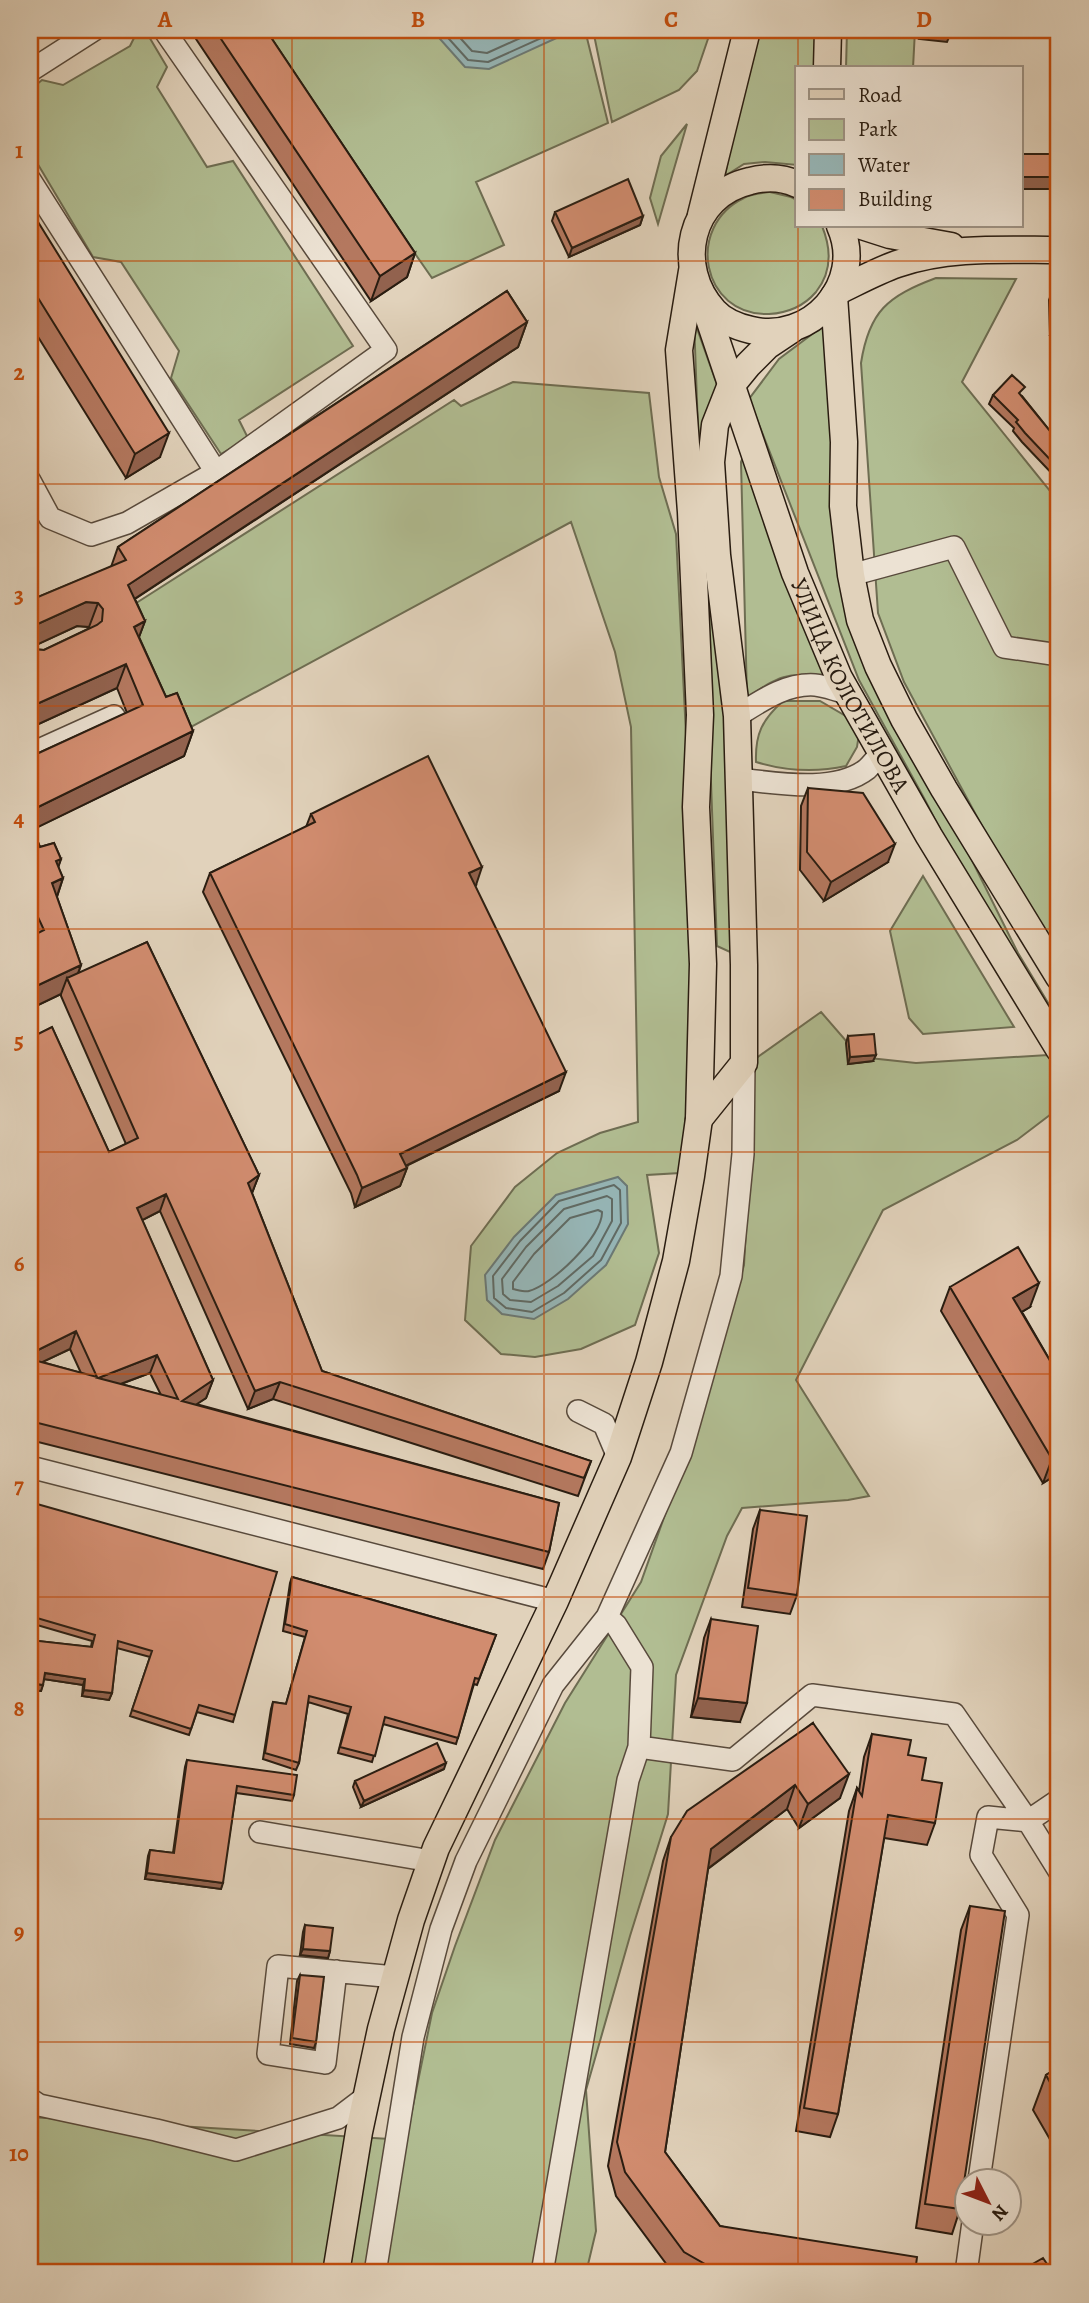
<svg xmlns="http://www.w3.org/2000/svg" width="1089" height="2303" viewBox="0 0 1089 2303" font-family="Alegreya,serif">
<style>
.green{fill:#b1bd92;stroke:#6e6d52;stroke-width:2}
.water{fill:#96b6b7;stroke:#6b7975;stroke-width:2}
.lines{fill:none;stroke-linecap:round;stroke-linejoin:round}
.shore{stroke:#606a64;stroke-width:2}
.minor-casing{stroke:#584a3c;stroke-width:24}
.major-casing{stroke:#2a1d11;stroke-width:29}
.minor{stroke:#ece2d3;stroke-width:21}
.major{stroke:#e1d2bb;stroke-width:26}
.wall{fill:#b4785f;stroke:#2a1d11;stroke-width:2;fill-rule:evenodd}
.shaded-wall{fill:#92624e;stroke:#2a1d11;stroke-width:2}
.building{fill:#d18c6f;stroke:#2a1d11;stroke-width:2;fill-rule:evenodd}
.grid{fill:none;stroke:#c24d0d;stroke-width:2;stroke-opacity:0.55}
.labels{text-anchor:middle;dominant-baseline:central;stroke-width:6;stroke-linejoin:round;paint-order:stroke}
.street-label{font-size:24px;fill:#2a1d11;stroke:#ece2d3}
.neatline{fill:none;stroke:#c24d0d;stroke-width:2.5}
.grid-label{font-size:23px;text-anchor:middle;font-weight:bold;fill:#c24d0d}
</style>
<rect width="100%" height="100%" fill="#e1d2bb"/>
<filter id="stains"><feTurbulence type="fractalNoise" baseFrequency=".00286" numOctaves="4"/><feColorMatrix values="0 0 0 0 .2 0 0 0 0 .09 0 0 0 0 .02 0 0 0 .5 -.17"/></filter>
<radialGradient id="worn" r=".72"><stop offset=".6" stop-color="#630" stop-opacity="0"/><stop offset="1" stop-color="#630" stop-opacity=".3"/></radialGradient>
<!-- green -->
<path class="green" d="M138 30H145L167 67 157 87 207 167 233 161 353 346 239 420 248 438 221 454 171 378 179 351 121 262 93 257 30 151V90L42 80 63 85 130 46Z
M259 30H585L608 123 476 182 504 245 432 278Z
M593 30H711L697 71 679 90 612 122Z
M758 30H817L815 68H797V165L765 162 744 164 725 176 738 108Z
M847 30H915L913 68H846Z
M687 124 658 224 650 198 661 156Z
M770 192 791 197 797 200V226H822C831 248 832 272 816 292 804 306 787 313 769 314 701 316 685 226 744 198 751 194 761 193 770 192Z
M936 278 1016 279 962 382 1059 502V960L995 850 904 682 878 613 861 363C869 311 888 296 936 278Z
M694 320 721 396 736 941 730 952 717 946Z
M831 320 841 579 939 794 1018 953 1059 1021V1040L982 912 924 798 859 680 749 399 779 359Z
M513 382 649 393 659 477 676 534 691 835V1004L687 1127 680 1173 647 1175 659 1253 635 1325 581 1349 535 1357 501 1354 465 1320 471 1246 515 1187 557 1153 600 1133 638 1122 631 727 615 652 571 522 180 733 119 614 454 400 461 406Z
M745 452 826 678C788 670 777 677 747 698L741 462Z
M783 701H820L849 718 859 734 857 747 846 766C815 773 786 771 756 762 755 734 762 720 783 701Z
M923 876 1014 1027 923 1034 909 1018 890 931Z
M821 1012 860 1057 916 1063 1048 1055 1059 1075V1108L1017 1140 883 1210 796 1380 869 1496 848 1500 742 1508 727 1536 676 1675 668 1814 630 1936 586 2090 596 2231 586 2273H30V2117L406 2140 432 2013 455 1946 495 1840 565 1703 641 1582 708 1394 744 1265 755 1059Z"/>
<!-- water -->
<path class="water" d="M432 30H571L563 35 489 69 465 67Z
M618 1177 627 1186 628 1224 606 1265 568 1299 534 1319 502 1314 487 1300 485 1275 514 1237 556 1195Z"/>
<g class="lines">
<!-- shore -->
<path class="shore" d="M441 30 468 60 488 62 559 30
M453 30 472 51 487 53 538 30
M614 1185 620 1190 621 1223 601 1260 564 1293 532 1312 506 1308 494 1298 493 1276 520 1241 559 1201Z
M607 1196 612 1199V1221L593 1256 558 1286 531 1302 510 1300 503 1294 502 1279 526 1247 564 1209Z
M598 1210 602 1212C603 1236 552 1285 529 1291 525 1292 518 1290 513 1289V1282L534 1254 570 1218Z"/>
<!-- minor casing -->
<g class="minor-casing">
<path id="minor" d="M30 71 94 30
M30 180 216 472
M30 481 50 518 91 535 127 523 216 472 386 350 164 30
M851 575 954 547 1004 647 1059 655
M737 716C761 701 786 683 815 685 826 686 837 691 848 693
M30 754 114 716
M739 779C776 783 835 794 867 769 872 764 877 758 881 753
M578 1411 604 1424 618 1457
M30 1467 555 1601
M639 1747 733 1760 812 1695 954 1714 1028 1821 1059 1871
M260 1832 431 1861
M336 1971 325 2063 268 2054 278 1966 395 1977
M30 2099 39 2105 156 2130 236 2150 338 2118 367 2096
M979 2180 1018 1915 981 1855 988 1817 1028 1821 1059 1800
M375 2273 413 2037 441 1929 466 1861 553 1685 607 1617 681 1453 731 1276 743 1154 744 1063
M542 2273 628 1780 639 1747 642 1667 616 1625 607 1617
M966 2273 973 2222"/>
</g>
<!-- major casing -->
<g class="major-casing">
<g id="major">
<path d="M827 68 828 30"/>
<path d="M797 184C782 177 765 177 750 181 689 195 674 267 714 311 723 321 738 327 751 330 810 344 866 284 840 226"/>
<path d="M701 215 747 30"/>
<path d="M862 226 890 235 951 246"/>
<path d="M838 291C857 282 877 271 897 264 948 246 1006 250 1059 250"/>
<path id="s1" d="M700 292 795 573 839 678 929 836 1059 1049"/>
<path d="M834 296 844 442 843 506 851 575 860 620 878 666 904 719 944 789 1059 977"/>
<path d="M699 1119 744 1063V965L737 716 717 555 711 462 715 425 730 387 748 365 767 346 791 330"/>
<path d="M336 2273 359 2132 381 2029 411 1920 436 1848 555 1601 618 1457 649 1362 676 1261 691 1176 699 1119 703 964 696 807 700 715 691 512 679 350 692 271"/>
</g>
</g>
<!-- minor -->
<use href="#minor" class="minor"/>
<!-- major -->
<use href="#major" class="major"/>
</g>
<!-- wall -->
<path class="wall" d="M190 30H266L415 253 407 277 371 301Z
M30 209 160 457 126 478 30 324Z
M555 212 643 216 640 225 569 257 552 221Z
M1054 287 1059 335H1050L1049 300Z
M507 291 527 322 518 347 135 599 145 621 139 637 166 697 177 693 193 731 184 756 33 829 40 847 54 843 61 859 58 867 63 878 57 897 81 965 78 974 147 942 259 1175 252 1193 322 1371 591 1461 578 1496 273 1399 248 1409 160 1211 142 1220 213 1380 206 1398 196 1404 559 1503 549 1552 543 1569 30 1440V1038L52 1027 109 1152 126 1144 61 996V994L30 1009V757L127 713 117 688 30 728V597L31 600 111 567 118 547ZM77 626 89 627 90 628 44 650 32 649 31 647ZM70 1349 81 1373 42 1362ZM150 1373 161 1395 121 1384Z
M993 395 1022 396 1054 436 1059 437V481L1022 442 1013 431 1014 428 989 404Z
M808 788 888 862 824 901 800 870 801 806Z
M311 814 476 885 475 886 559 1091 406 1166 407 1168 400 1186 355 1207 351 1193 203 892 210 873 306 827Z
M848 1036 873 1061 848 1064 846 1043Z
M950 1287 1030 1307 1022 1312 1059 1376V1473L1043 1483 941 1311Z
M30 1502 235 1715 233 1722 197 1712 189 1735 130 1716 150 1657 117 1648 112 1693 109 1700 82 1696 83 1685 44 1679 41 1691 30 1690V1640L91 1647 92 1641 30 1623Z
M760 1510 797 1595 790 1614 742 1607 753 1529Z
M292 1577 496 1635 477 1685 474 1684 456 1744 383 1724 372 1762 338 1753 348 1714 308 1702 299 1763 296 1770 263 1759 271 1709 273 1702 286 1704 305 1637 283 1631 290 1583Z
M711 1619 740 1722 691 1717 704 1638Z
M813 1723 840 1798 799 1828 787 1809 708 1869 665 2152 720 2226 915 2273H673L616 2196 608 2166 663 1861 671 1837Z
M872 1734 908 1755 922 1780 935 1823 927 1845 884 1838 838 2114 830 2137 796 2131 849 1811 857 1788 859 1791 864 1757Z
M187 1760 294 1795 292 1801 236 1793 221 1889 145 1879 148 1856 150 1850 173 1853 185 1767Z
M444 1769 361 1807 353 1787 355 1781Z
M970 1906 960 2209 952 2234 916 2228 961 1930Z
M305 1925 330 1951 328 1958 300 1955 303 1932Z
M300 1975 316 2042 314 2048 290 2044 297 1981Z
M1059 2067V2155L1033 2110 1046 2075Z"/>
<!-- shaded-wall -->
<path class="shaded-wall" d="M923 30H952L947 42 919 39Z
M1045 30H1059V32L1045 31Z
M1021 177H1059V189H1021Z
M643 216 640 225 569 257 572 248Z
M415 253 407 277 371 301 380 276Z
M527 322 518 347 119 609 128 585Z
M1059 322V335H1050L1055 323Z
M169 433 160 457 126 478 135 454Z
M86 602 98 603 89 627 77 626 30 648V629L33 626Z
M145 621 136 645 134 627Z
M126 664 117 688 30 728V707Z
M193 731 184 756 30 831V811Z
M895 844 888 862 824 901 831 882Z
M61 859 53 883 63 878 55 902 43 907 56 861Z
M482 867 476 885 462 892 469 873Z
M81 965 72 989 67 978 61 994 30 1009V989Z
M876 1055 873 1061 848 1064 850 1057Z
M566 1072 559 1091 393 1172 400 1154Z
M407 1168 400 1186 355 1207 362 1188Z
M259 1175 252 1193 241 1201 248 1183Z
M166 1194 160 1211 131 1226 137 1208Z
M1039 1283 1030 1307 1004 1322 1013 1298Z
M76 1331 70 1349 30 1368V1354Z
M157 1355 150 1373 91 1395 98 1378Z
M213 1380 206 1398 176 1418 182 1401Z
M280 1382 273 1399 248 1409 255 1391Z
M1059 1454V1473L1043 1483 1052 1459Z
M45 1673 85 1679 83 1685 43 1679Z
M30 1683 43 1685 41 1691 30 1690Z
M84 1690 112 1693 109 1700 82 1696Z
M698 1698 747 1703 740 1722 691 1717Z
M446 1763 444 1769 361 1807 364 1801Z
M849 1774 840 1798 799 1828 808 1804Z
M795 1785 787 1809 702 1873 711 1849Z
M147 1873 223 1883 221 1889 145 1879Z
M303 1949 330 1951 328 1958 300 1955Z"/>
<!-- building -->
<path class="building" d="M215 30H266L415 253 380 276Z
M1021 154H1059V177H1021Z
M628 179 643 216 572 248 555 212Z
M30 209 169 433 135 454 30 285Z
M1054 287H1059V322L1055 323Z
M507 291 527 322 128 585 145 621 134 627 166 697 177 693 193 731 30 811V757L143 705 126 664 30 707V646L32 649 44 650 97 625 102 621 103 609 98 603 86 602 33 626 30 629V597L31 600 126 560 118 547Z
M1012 375 1025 387 1019 393 1054 436 1056 434 1059 437V469L1025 433 1016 422 1018 420 993 395Z
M428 756 482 867 469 873 566 1072 400 1154 407 1168 362 1188 357 1175 210 873 315 822 311 814Z
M808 788 863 793 895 844 831 882 807 852Z
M30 822 40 847 54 843 61 859 56 861 63 878 52 883 81 965 30 989V937L44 930 30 900Z
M147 942 259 1175 248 1183 322 1371 591 1461 584 1478 280 1382 255 1391 166 1194 137 1208 213 1380 182 1401 559 1503 549 1552 30 1421V1359L97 1377 76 1331 30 1354V1038L52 1027 109 1152 138 1138 67 978ZM157 1355 178 1399 98 1378Z
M874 1034 876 1055 850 1057 848 1036Z
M1018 1247 1039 1283 1013 1298 1059 1376V1454L1052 1459 950 1287Z
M30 1502 277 1572 235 1715 199 1705 191 1729 132 1710 152 1651 118 1641 112 1693 84 1690 85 1679 45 1673 43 1685 30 1683V1640L92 1647 95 1635 30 1616Z
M760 1510 807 1516 797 1595 748 1588Z
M292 1577 496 1635 479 1679 475 1678 458 1738 385 1717 375 1756 340 1747 351 1707 309 1696 299 1763 265 1753 273 1702 286 1704 307 1631 285 1624Z
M711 1619 758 1626 747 1703 698 1698Z
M813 1723 849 1774 808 1804 795 1785 711 1849 665 2152 720 2226 917 2257 915 2273H746L712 2268 684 2252 625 2172 617 2142 671 1837 687 1811Z
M872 1734 911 1740 908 1755 926 1758 922 1780 942 1783 935 1823 888 1815 838 2114 804 2108 857 1788 862 1796Z
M437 1743 446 1763 364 1801 355 1781Z
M187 1760 297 1775 294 1795 237 1786 223 1883 147 1873 150 1850 174 1853Z
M970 1906 1005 1911 960 2209 925 2204Z
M305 1925 333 1928 330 1951 303 1949Z
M300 1975 324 1977 316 2042 292 2038Z
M1059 2067V2099L1046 2075Z
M1043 2258 1053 2273H1017Z"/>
<!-- grid -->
<path class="grid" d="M292 30V2273M544 30V2273M798 30V68M798 226V2273M30 261H1059M30 484H1059M30 706H1059M30 929H1059M30 1152H1059M30 1374H1059M30 1597H1059M30 1819H1059M30 2042H1059"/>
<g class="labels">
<!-- street labels -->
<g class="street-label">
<text stroke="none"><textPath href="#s1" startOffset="422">УЛИЦА КОЛОТИЛОВА</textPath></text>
</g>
</g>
<!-- margin -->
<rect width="1089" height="2303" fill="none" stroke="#e1d2bb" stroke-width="77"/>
<!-- legend -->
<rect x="795" y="66" width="228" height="161" fill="#ece2d3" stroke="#9e9385" stroke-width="2"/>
<rect x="809" y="89" width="35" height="10" fill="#e1d2bb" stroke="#9e9385" stroke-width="2"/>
<text x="858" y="102" font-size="21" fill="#2a1d11">Road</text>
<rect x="809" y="119" width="35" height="21" fill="#b1bd92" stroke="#9e9385" stroke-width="2"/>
<text x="858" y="136" font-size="21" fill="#2a1d11">Park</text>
<rect x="809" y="154" width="35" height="21" fill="#96b6b7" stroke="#9e9385" stroke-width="2"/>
<text x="858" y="172" font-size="21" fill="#2a1d11">Water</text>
<rect x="809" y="189" width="35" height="21" fill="#d18c6f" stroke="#9e9385" stroke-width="2"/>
<text x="858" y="206" font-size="21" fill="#2a1d11">Building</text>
<!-- north arrow -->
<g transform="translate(988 2202) rotate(132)"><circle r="33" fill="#ece2d3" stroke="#9e9385" stroke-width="2"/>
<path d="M0-5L12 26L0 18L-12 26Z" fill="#8f2418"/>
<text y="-10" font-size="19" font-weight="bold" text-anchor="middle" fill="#2a1d11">N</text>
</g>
<rect x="38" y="38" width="1012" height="2226" class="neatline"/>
<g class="grid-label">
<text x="165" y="27">A</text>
<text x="418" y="27">B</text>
<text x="671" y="27">C</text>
<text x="924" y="27">D</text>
<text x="19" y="158">1</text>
<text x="19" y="380">2</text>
<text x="19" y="603">3</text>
<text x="19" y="826">4</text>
<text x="19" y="1048">5</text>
<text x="19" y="1271">6</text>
<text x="19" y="1493">7</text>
<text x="19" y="1716">8</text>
<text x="19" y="1939">9</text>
<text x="19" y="2161">10</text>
</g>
<rect width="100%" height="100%" filter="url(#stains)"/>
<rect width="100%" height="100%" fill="url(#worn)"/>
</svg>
